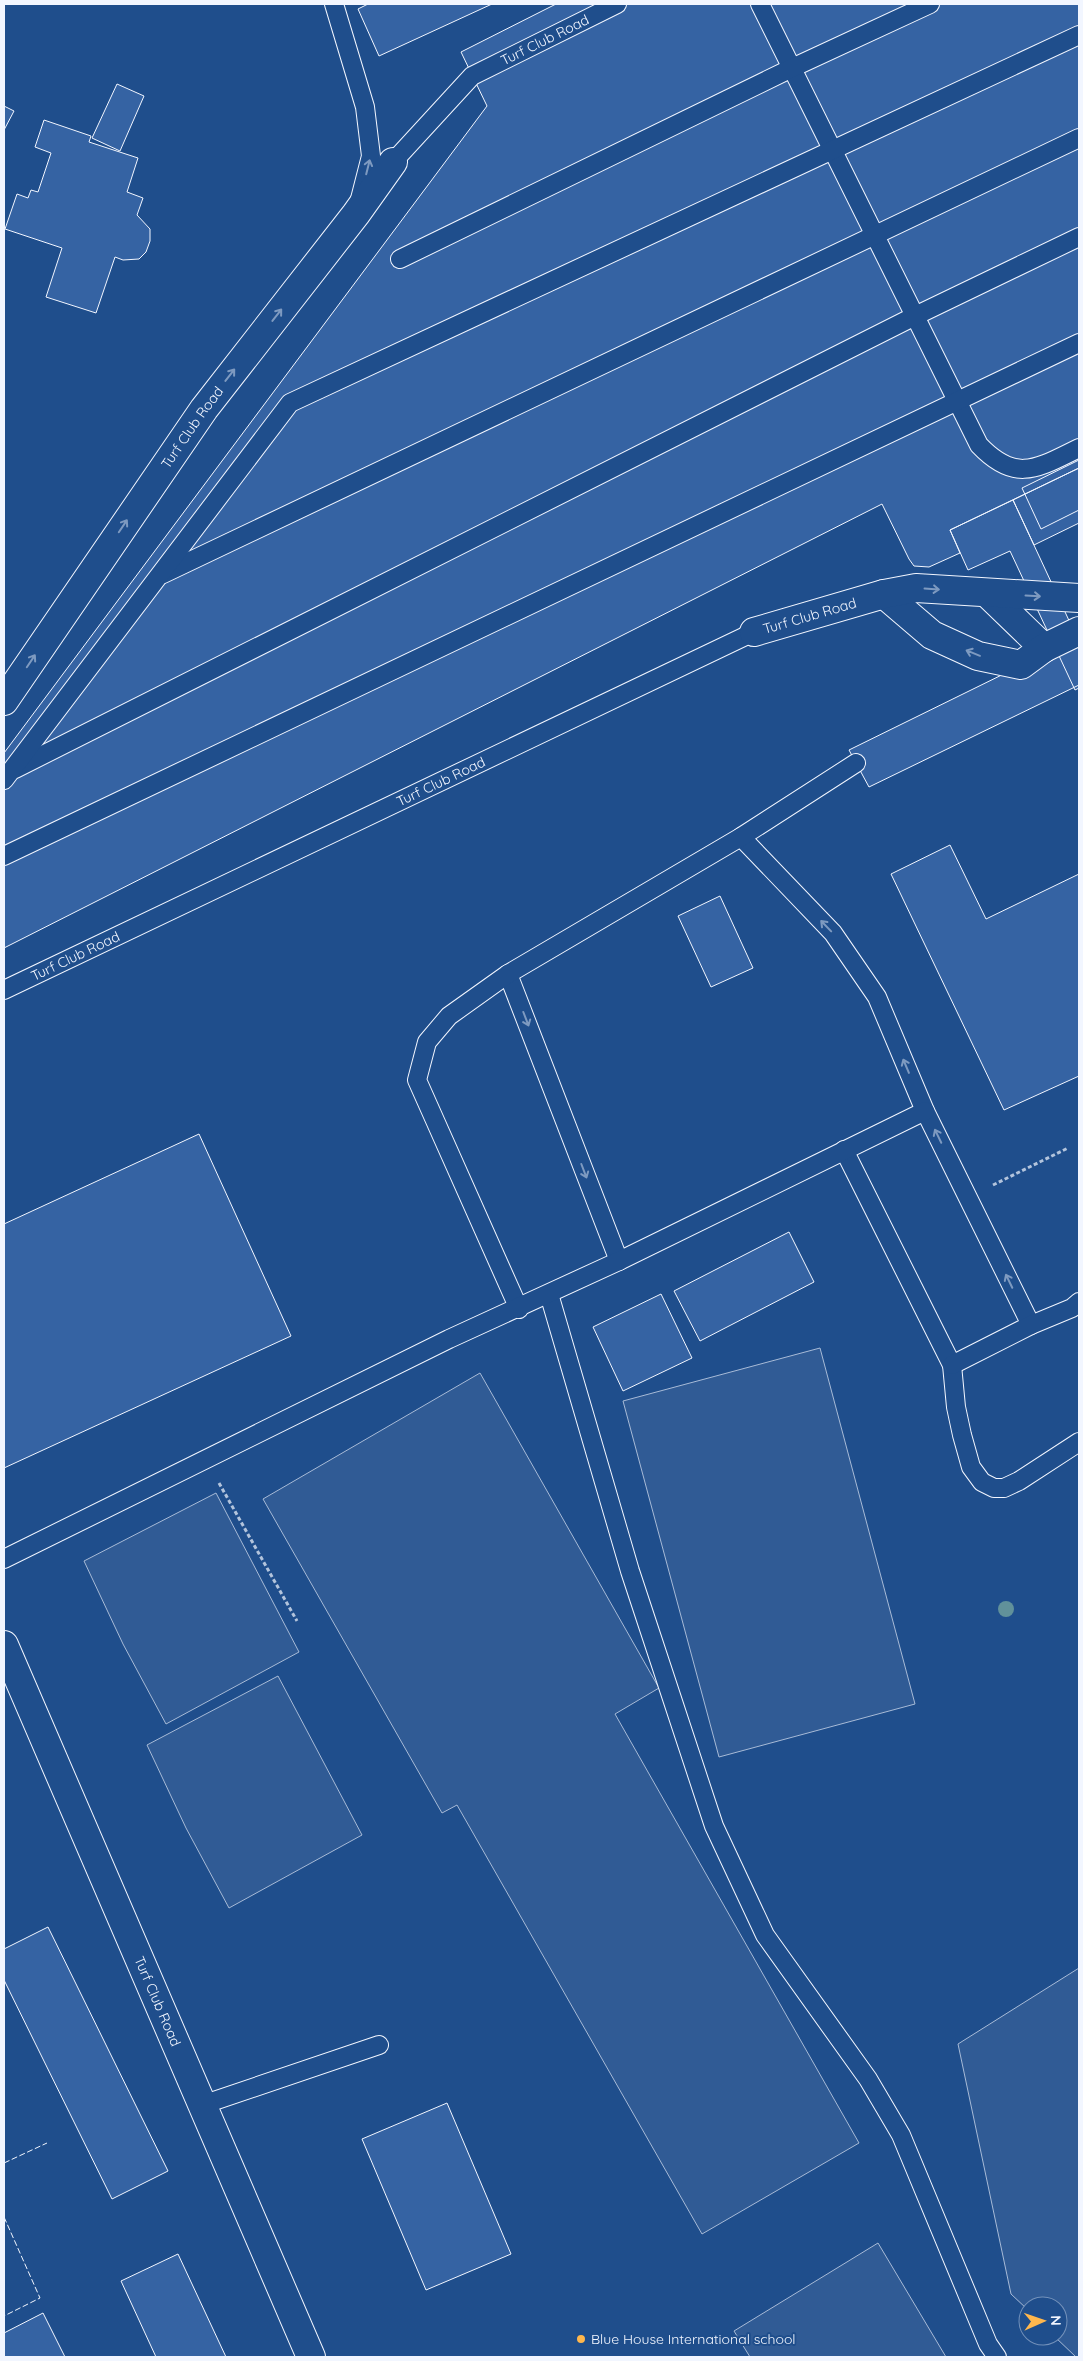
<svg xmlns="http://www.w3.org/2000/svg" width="1083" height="2361" viewBox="0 0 1083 2361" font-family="Quicksand,sans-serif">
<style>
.built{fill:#305b95;stroke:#a8bbd7}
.building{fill:#3563a3;stroke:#f2f6ff}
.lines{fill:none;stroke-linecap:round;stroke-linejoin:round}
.lane-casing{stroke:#f2f6ff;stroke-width:20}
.street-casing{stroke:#f2f6ff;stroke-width:30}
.path{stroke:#b3c4dc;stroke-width:3;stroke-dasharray:4 2.5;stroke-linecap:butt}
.lane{stroke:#1f4e8c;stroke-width:18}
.street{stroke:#1f4e8c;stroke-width:28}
.fence{stroke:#f2f6ff;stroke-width:1;stroke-dasharray:6 2.5;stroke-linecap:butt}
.tree{fill:#61919a}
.oneway{stroke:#7e9ac0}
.poi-dot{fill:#ffb74d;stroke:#1f4e8c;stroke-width:2}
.labels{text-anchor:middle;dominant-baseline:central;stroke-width:4;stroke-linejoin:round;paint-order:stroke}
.street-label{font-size:14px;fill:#f2f6ff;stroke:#1f4e8c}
.poi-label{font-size:14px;fill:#f2f6ff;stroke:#1f4e8c;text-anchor:start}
</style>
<rect width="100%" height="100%" fill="#1f4e8c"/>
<!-- built -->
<path class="built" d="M820 1348 915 1704 719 1757 623 1401Z
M480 1373 659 1688 615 1714 859 2143 702 2234 457 1805 442 1813 263 1499Z
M216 1493 299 1652 166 1724 123 1644 84 1561Z
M278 1676 362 1835 229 1908 186 1828 147 1745Z
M1079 1968V2357H1076L1054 2336H1058V2306H1028V2310L1011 2294 958 2044Z
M878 2243 946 2357H750L734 2331Z"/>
<!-- building -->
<path class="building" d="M368 4H492L379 56 358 9Z
M556 4H1079V468L950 530 960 553 929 567 914 566 909 559 882 504 4 948V753L487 106 461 52Z
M117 84 144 96 120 151 92 138Z
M4 106 14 111 4 130Z
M44 120 91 136 89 142 138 158 127 192 143 198 137 215 150 229V241L146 252 139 259 123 260 115 257 96 313 46 297 62 248 5 229 17 194 28 198 31 190 38 192 51 153 35 147Z
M1079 460V510L1041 529 1022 488Z
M1079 468V523L1034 545 1013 500Z
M1013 500 1079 642V688L1075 690 1010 551 968 570 950 530Z
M1079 637V685L869 787 849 750Z
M950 845 986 919 1079 874V1076L1004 1110 891 874Z
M720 896 753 968 711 987 678 916Z
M199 1134 291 1336 4 1468V1224Z
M789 1232 814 1282 700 1341 674 1291Z
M661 1294 692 1358 623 1391 593 1327Z
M48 1927 168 2171 112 2199 4 1980V1949Z
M447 2103 511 2254 426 2290 362 2139Z
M178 2254 226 2357H156L121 2281Z
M43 2313 65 2357H4V2333Z"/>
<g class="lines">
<!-- lane casing -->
<g class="lane-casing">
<g id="lane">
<path d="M334 4 365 107 371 156 360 199"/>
<path d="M760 4 979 445C1016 484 1038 468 1079 448"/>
<path id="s1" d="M393 162 472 76 617 4"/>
<path d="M400 259 792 68 930 4"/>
<path d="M163 574 1079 138"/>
<path d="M15 769 915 316 1079 237"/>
<path d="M4 780 290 403 1079 35"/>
<path d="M741 837 833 933 877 997 925 1111 1031 1325"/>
<path d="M4 856 1079 343"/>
<path d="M508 974 619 1261"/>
<path id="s2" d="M4 990 754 632"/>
<path d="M844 1150 952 1365 956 1407 962 1435 971 1467 982 1482 994 1488H1004L1019 1481 1079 1442"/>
<path d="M549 1294 630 1571 714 1826 765 1935 868 2079 901 2135 988 2344 997 2357"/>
<path d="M519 1309 417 1080 427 1042 449 1016 508 974 741 837 856 763"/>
<path d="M952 1365 1031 1325 1072 1308 1079 1302"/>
<path d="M4 1559 449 1339 619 1261 925 1111"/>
<path d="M202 2105 379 2045"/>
</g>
</g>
<!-- street casing -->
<g class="street-casing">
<g id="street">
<path d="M987 593 1044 648"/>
<path d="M884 594 932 635 978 656 1021 665 1044 648 1079 631"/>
<path id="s3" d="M754 632 884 594 916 588 1079 598"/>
<path id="s4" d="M4 701 204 409 356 214 393 162"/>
<path id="s5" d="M4 1645 311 2357"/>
</g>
</g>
<!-- path -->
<path class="path" d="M993 1185 1068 1148
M219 1483 297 1621"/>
<!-- lane -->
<use href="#lane" class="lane"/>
<!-- street -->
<use href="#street" class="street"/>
<!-- fence -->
<path class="fence" d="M4 2163 47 2143
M4 2217 40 2298 4 2316"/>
</g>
<!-- trees -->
<circle class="tree" cx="1006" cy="1609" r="8"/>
<!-- one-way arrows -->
<defs><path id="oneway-shaft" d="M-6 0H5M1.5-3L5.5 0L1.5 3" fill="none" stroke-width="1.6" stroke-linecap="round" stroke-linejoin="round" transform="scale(1.25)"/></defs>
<g class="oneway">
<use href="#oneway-shaft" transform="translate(368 167) rotate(-76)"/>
<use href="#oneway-shaft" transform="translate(277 315) rotate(-52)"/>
<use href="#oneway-shaft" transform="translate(230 375) rotate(-52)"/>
<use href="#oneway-shaft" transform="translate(123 526) rotate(-56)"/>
<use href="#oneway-shaft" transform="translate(932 589) rotate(4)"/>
<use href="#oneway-shaft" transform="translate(1033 596) rotate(3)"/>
<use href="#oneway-shaft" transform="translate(973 653) rotate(-158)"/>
<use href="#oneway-shaft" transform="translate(31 661) rotate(-56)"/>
<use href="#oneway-shaft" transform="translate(826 926) rotate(-134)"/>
<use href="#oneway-shaft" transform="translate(526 1019) rotate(69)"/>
<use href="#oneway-shaft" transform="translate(906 1066) rotate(-113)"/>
<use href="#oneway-shaft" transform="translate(938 1136) rotate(-116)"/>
<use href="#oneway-shaft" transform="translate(584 1171) rotate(69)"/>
<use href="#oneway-shaft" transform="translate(1009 1281) rotate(-116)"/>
</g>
<!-- markers -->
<circle class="poi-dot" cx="581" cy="2339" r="5"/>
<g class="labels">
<!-- street labels -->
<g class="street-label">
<text stroke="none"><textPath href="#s1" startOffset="198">Turf Club Road</textPath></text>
<text stroke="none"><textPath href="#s4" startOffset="332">Turf Club Road</textPath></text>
<text stroke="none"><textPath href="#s3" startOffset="58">Turf Club Road</textPath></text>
<text stroke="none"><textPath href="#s2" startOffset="484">Turf Club Road</textPath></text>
<text stroke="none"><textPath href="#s2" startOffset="79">Turf Club Road</textPath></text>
<text stroke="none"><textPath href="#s5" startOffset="388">Turf Club Road</textPath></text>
</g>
<!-- poi labels -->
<g class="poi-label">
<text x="591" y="2339">Blue House International school</text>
</g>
</g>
<!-- border -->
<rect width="1083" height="2361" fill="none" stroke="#f2f6ff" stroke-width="10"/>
<!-- north arrow -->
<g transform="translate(1043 2321) rotate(88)"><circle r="24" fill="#1f4e8c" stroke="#7391ba"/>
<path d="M0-4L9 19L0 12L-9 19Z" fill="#ffb74d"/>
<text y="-8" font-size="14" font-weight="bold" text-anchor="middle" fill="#f2f6ff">N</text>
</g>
</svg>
